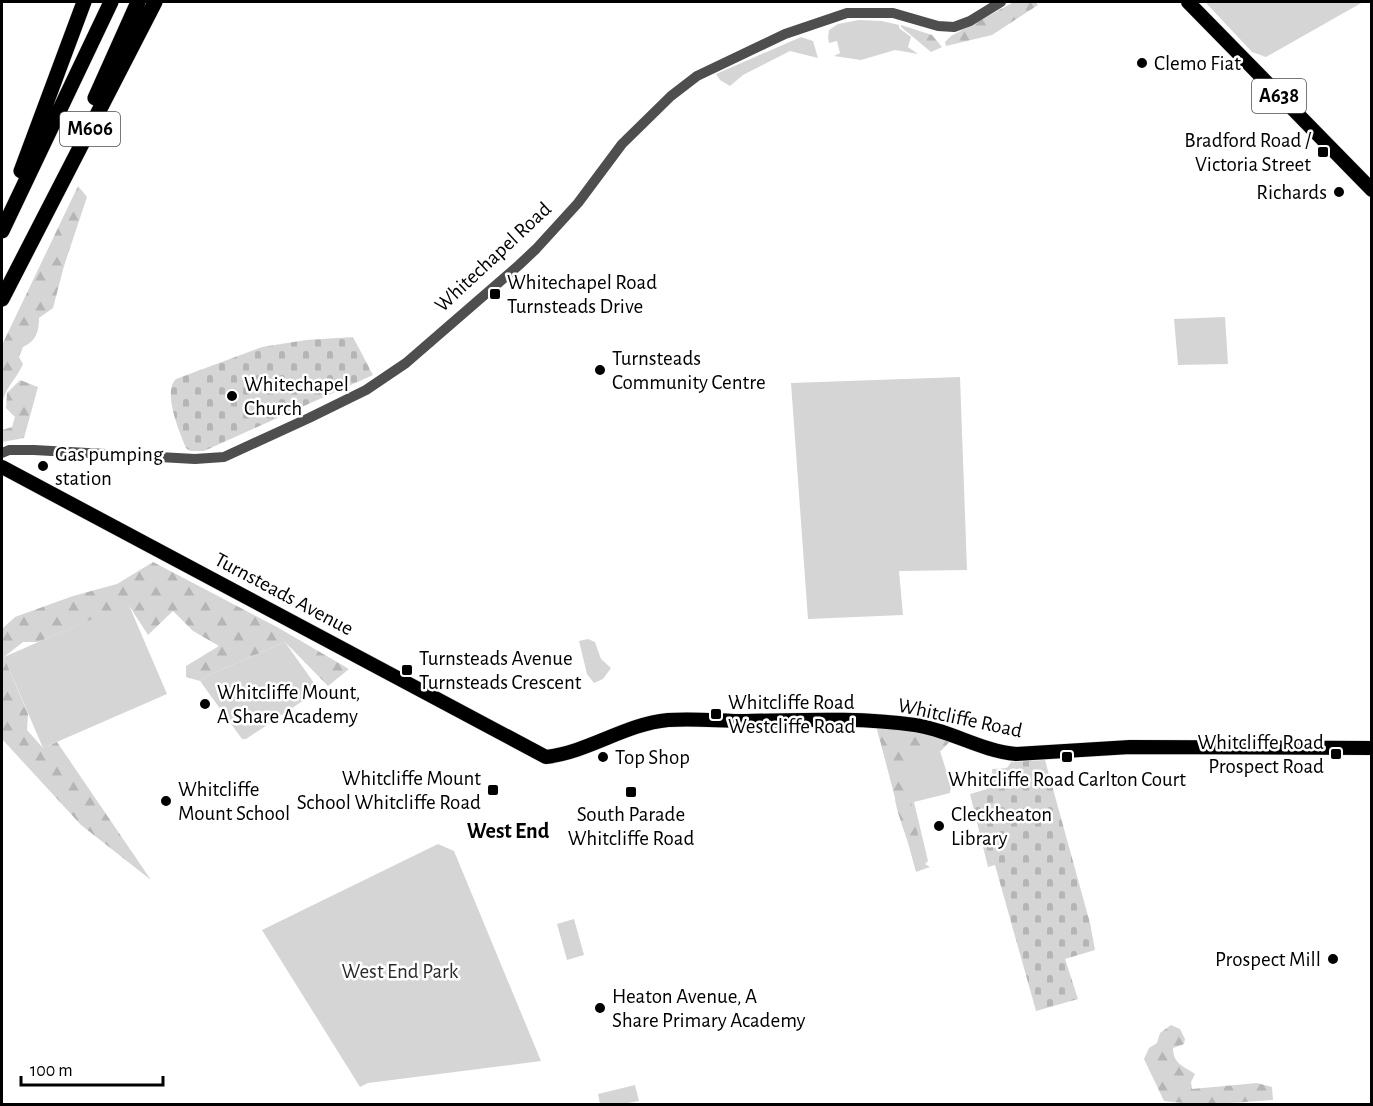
<svg xmlns="http://www.w3.org/2000/svg" width="1373" height="1106" viewBox="0 0 1373 1106" font-family="'Alegreya Sans',sans-serif">
<style>
.green{fill:#d5d5d5}
.forest{fill:url(#forest-firs)}
.cemetery{fill:url(#cemetery-stones)}
.lines{fill:none;stroke-linecap:round;stroke-linejoin:round}
.major-casing{stroke:#dbdbdb;stroke-width:15}
.highway-casing{stroke:#dbdbdb;stroke-width:16}
.minor{stroke:#4e4e4e;stroke-width:10}
.major{stroke:#000;stroke-width:14}
.highway{stroke:#000;stroke-width:15}
.poi-dot{fill:#000;stroke:#fff;stroke-width:2}
.labels{text-anchor:middle;dominant-baseline:central;stroke-width:5;stroke-linejoin:round;paint-order:stroke}
.shield{fill:#fff;stroke:#4c4c4c;stroke-width:1.5}
.shield-label{font-size:20px;font-weight:bold;fill:#000}
.poi-label{font-size:21px;fill:#000;stroke:#fff;text-anchor:start}
.street-label{font-size:21px;fill:#000;stroke:#fff}
.park-label{font-size:21px;fill:#2c2c2c;stroke:#fff}
.neighbourhood-label{font-size:22px;font-weight:bold;fill:#000;stroke:#fff}
</style>
<defs>
<pattern id="forest-firs" width="22" height="20" patternUnits="userSpaceOnUse" patternTransform="scale(1.5)"><rect width="22" height="20" fill="#d5d5d5"/><path d="M5 1l3.5 6h-7zM16 11l3.5 6h-7z" fill="#b5b5b5"/></pattern>
<pattern id="cemetery-stones" width="16" height="16" patternUnits="userSpaceOnUse" patternTransform="scale(1.5)"><rect width="16" height="16" fill="#d5d5d5"/><path d="M2 7V4a2 2 0 0 1 4 0v3zM10 15v-3a2 2 0 0 1 4 0v3z" fill="#b5b5b5"/></pattern>
</defs>
<rect width="100%" height="100%" fill="#fff"/>
<!-- green -->
<path class="green" d="M1205 2H1363L1266 57 1252 52Z
M859 20 882 21 899 25V28L911 37 908 47 918 54 895 50 861 60 834 56 840 53 837 41 829 43 828 38 829 30 838 24Z
M801 37 813 41 818 58 790 51 743 75 730 86 720 80 716 74Z
M1225 317 1228 364 1178 365 1174 319Z
M960 377 967 570 899 571 903 615 808 619 791 383Z
M128 603 167 694 43 748 4 657Z
M588 639 595 642 601 659 611 668 603 679 594 683 587 674 579 641Z
M285 642 319 690 246 739H242L200 681 209 675Z
M876 726 951 740 940 751 951 786 950 793 914 802 928 861 925 864 930 867 916 872Z
M438 844 454 851 541 1061 368 1083 360 1087 262 930Z
M574 919 584 955 567 960 557 924Z
M635 1085 639 1101 623 1104H600L598 1094Z"/>
<!-- forest -->
<path class="forest" d="M1014 2H1036L1038 5 992 35 946 46 945 42 951 36Z
M901 25 932 35 942 47 931 52 901 27Z
M78 186 87 197 64 266 53 308 39 318C39 332 36 341 23 347L19 357 23 364C16 380 5 387 2 405V345Z
M20 380 38 387 24 438 2 442V430L12 427 15 417 6 408 7 393Z
M153 562 277 627 349 669 328 686 285 642 209 675 200 681 186 677V666L219 646 193 631 173 611 148 635 128 604 38 642H23L4 657 28 714 27 730 43 748 57 742 151 880 81 825 2 739V629L15 617 73 596 117 584Z
M883 726 904 728 951 740 941 751 927 746 918 752 907 764 911 802 919 840 909 844C905 834 895 806 895 798L878 732Z
M1171 1025 1180 1029 1185 1039 1184 1044 1173 1048C1173 1064 1184 1066 1195 1074L1191 1082 1192 1089 1257 1083 1272 1087 1273 1100C1236 1103 1200 1106 1164 1101L1144 1059 1149 1048 1157 1043 1160 1033Z"/>
<!-- cemetery -->
<path class="cemetery" d="M353 337 373 375 204 451H190L186 448C180 433 162 392 176 379L262 347 306 340Z
M1045 760 1090 923 1095 950 1065 959 1078 999 1036 1011 995 865 988 867 970 794 994 787 992 769 1007 768 1011 762Z"/>
<g class="lines">
<!-- major casing -->
<g class="major-casing">
<path id="major" d="M1188 2 1372 190
M2 467 546 757C589 752 625 724 668 720 694 718 720 721 746 721 802 720 859 717 915 725 950 730 981 751 1016 754L1130 747 1372 748"/>
</g>
<!-- highway casing -->
<g class="highway-casing">
<path id="highway" d="M95 98 138 2
M21 171 84 2
M2 231 111 2
M2 299 155 2"/>
</g>
<!-- minor -->
<path class="minor" d="M2 453 9 450H34L195 459 224 457 309 418 366 390 406 363 519 265 536 249 578 203 622 144 671 96 697 76 785 34 847 13H893L938 26 954 27 970 21 1001 2"/>
<!-- major -->
<use href="#major" class="major"/>
<!-- highway -->
<use href="#highway" class="highway"/>
</g>
<!-- markers -->
<g class="poi-dot">
<circle cx="1142" cy="63" r="6"/>
<rect x="1317" y="146" width="12" height="12" rx="3"/>
<circle cx="1339" cy="192" r="6"/>
<rect x="489" y="288" width="12" height="12" rx="3"/>
<circle cx="600" cy="370" r="6"/>
<circle cx="232" cy="396" r="6"/>
<circle cx="43" cy="466" r="6"/>
<rect x="401" y="664" width="12" height="12" rx="3"/>
<circle cx="205" cy="704" r="6"/>
<rect x="710" y="708" width="12" height="12" rx="3"/>
<rect x="1330" y="748" width="12" height="12" rx="3"/>
<circle cx="603" cy="757" r="6"/>
<rect x="1061" y="751" width="12" height="12" rx="3"/>
<rect x="487" y="784" width="12" height="12" rx="3"/>
<rect x="625" y="786" width="12" height="12" rx="3"/>
<circle cx="166" cy="801" r="6"/>
<circle cx="939" cy="826" r="6"/>
<circle cx="1333" cy="959" r="6"/>
<circle cx="600" cy="1008" r="6"/>
</g>
<g class="labels">
<!-- shield labels -->
<g class="shield">
<rect x="1252" y="79" width="54" height="34" rx="4.5"/>
<rect x="60" y="112" width="60" height="34" rx="4.5"/>
</g>
<g class="shield-label">
<text x="1279" y="96">A638</text>
<text x="90" y="129">M606</text>
</g>
<!-- poi labels -->
<g class="poi-label">
<text x="1154" y="63">Clemo Fiat</text>
<text x="1311" y="140" text-anchor="end">Bradford Road /<tspan x="1311" dy="24">Victoria Street</tspan></text>
<text x="1327" y="192" text-anchor="end">Richards</text>
<text x="507" y="282">Whitechapel Road<tspan x="507" dy="24">Turnsteads Drive</tspan></text>
<text x="612" y="358">Turnsteads<tspan x="612" dy="24">Community Centre</tspan></text>
<text x="244" y="384">Whitechapel<tspan x="244" dy="24">Church</tspan></text>
<text x="55" y="454">Gas pumping<tspan x="55" dy="24">station</tspan></text>
<text x="419" y="658">Turnsteads Avenue<tspan x="419" dy="24">Turnsteads Crescent</tspan></text>
<text x="217" y="692">Whitcliffe Mount,<tspan x="217" dy="24">A Share Academy</tspan></text>
<text x="728" y="702">Whitcliffe Road<tspan x="728" dy="24">Westcliffe Road</tspan></text>
<text x="1324" y="742" text-anchor="end">Whitcliffe Road<tspan x="1324" dy="24">Prospect Road</tspan></text>
<text x="615" y="757">Top Shop</text>
<text x="481" y="778" text-anchor="end">Whitcliffe Mount<tspan x="481" dy="24">School Whitcliffe Road</tspan></text>
<text x="1067" y="779" text-anchor="middle">Whitcliffe Road Carlton Court</text>
<text x="178" y="789">Whitcliffe<tspan x="178" dy="24">Mount School</tspan></text>
<text x="631" y="814" text-anchor="middle">South Parade<tspan x="631" dy="24">Whitcliffe Road</tspan></text>
<text x="951" y="814">Cleckheaton<tspan x="951" dy="24">Library</tspan></text>
<text x="1321" y="959" text-anchor="end">Prospect Mill</text>
<text x="612" y="996">Heaton Avenue, A<tspan x="612" dy="24">Share Primary Academy</tspan></text>
</g>
<!-- street labels -->
<g class="street-label">
<text transform="translate(493 257) rotate(-43)">Whitechapel Road</text>
<text transform="translate(284 594) rotate(28)">Turnsteads Avenue</text>
<text transform="translate(960 718) rotate(12)">Whitcliffe Road</text>
</g>
<!-- park labels -->
<g class="park-label">
<text x="400" y="971">West End Park</text>
</g>
<!-- neighbourhood labels -->
<g class="neighbourhood-label">
<text x="508" y="831">West End</text>
</g>
</g>
<!-- border -->
<rect width="1373" height="1106" fill="none" stroke="#000000" stroke-width="6"/>
<!-- scale -->
<path d="M21 1076v9h142v-9" fill="none" stroke="#000000" stroke-width="3"/>
<text x="30" y="1076" font-size="18" fill="#000000" stroke="#ffffff" stroke-width="4.5" paint-order="stroke">100 m</text>
</svg>
